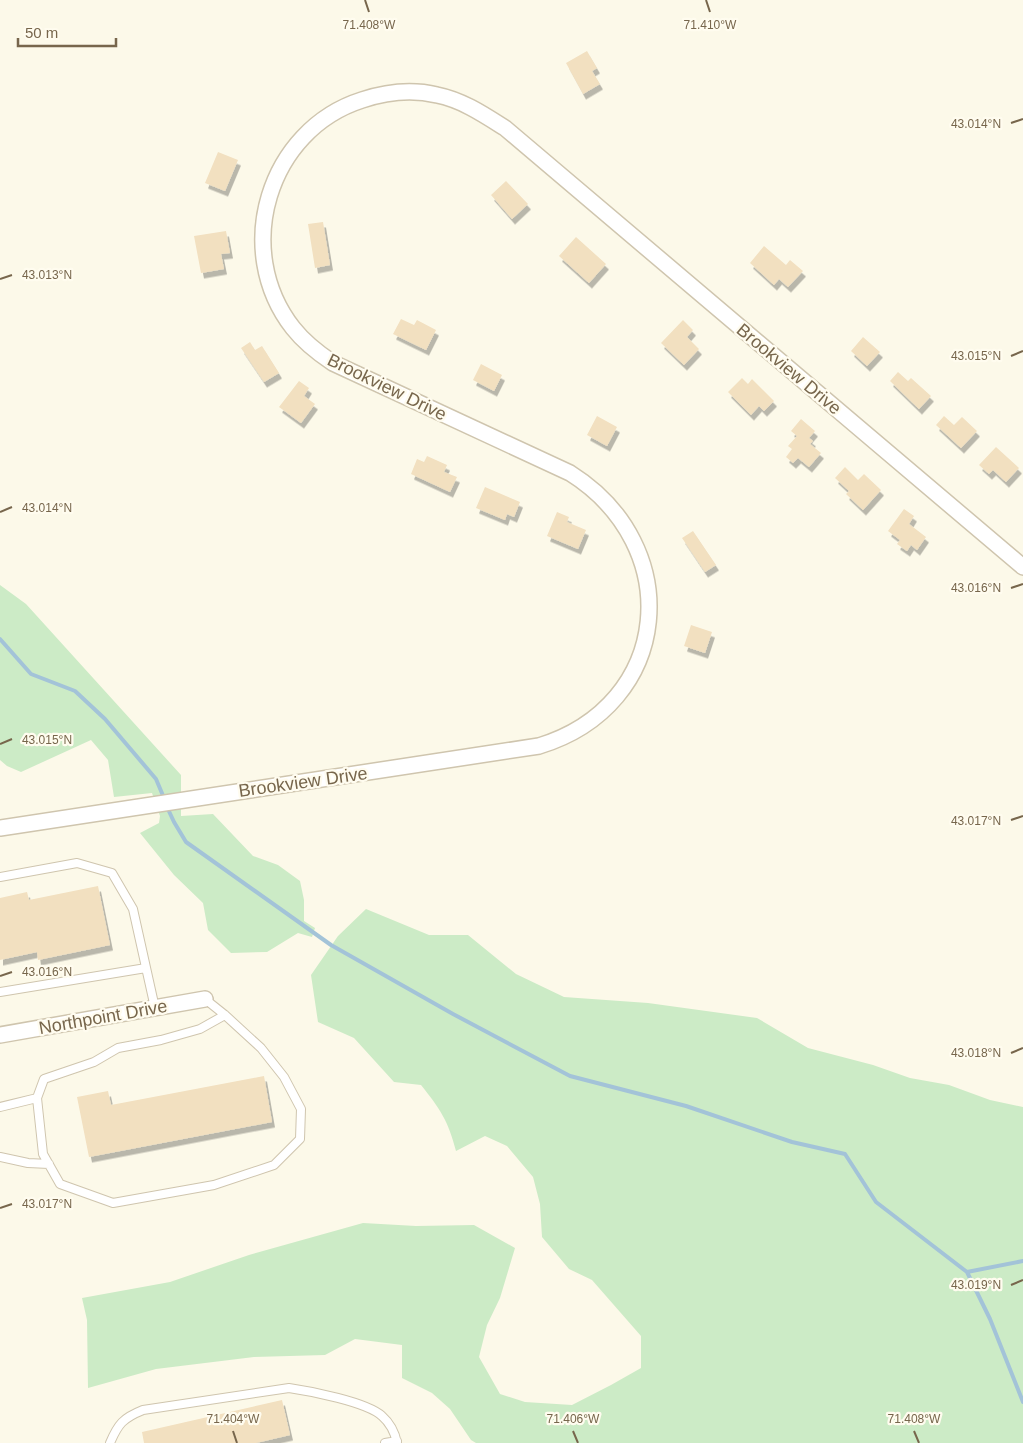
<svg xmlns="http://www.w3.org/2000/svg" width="1023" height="1443" viewBox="0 0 1023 1443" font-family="Helvetica,sans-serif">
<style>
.green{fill:#ccebc6}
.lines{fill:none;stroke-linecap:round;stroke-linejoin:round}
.stream{stroke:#a3c3d8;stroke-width:4}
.building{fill:#f2e0c0;filter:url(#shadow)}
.lane-casing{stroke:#cfc5ae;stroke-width:10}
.street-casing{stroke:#cfc5ae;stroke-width:18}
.lane{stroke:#fff;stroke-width:8}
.street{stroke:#fff;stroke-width:15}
.ticks{fill:none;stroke:#77664c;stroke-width:2}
.labels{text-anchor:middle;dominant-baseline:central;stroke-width:4.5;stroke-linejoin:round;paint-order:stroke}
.street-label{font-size:18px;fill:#77664c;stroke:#fffcef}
.ticks-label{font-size:12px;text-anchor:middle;fill:#77664c;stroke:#fffcef;stroke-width:4.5;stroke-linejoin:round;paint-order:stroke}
</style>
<defs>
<filter id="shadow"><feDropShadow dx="3" dy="5.5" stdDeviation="0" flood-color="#0004"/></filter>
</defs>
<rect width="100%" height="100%" fill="#fcf9e9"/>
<!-- green -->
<path class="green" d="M0 585 26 604 181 775V816L213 814 253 856 278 865 300 881 304 900V921L315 928 312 937 298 933 267 952 231 953 208 930 203 903 174 875 140 833 159 823 160 816 152 793 114 797 108 760 91 740 21 772 7 766 0 760Z
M366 909 429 935H468L516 974 564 997 648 1003 757 1018 808 1048 873 1065 910 1078 949 1085 990 1100 1023 1107V1443H476L471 1440 450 1409 432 1393 402 1378V1345L355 1339 325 1355 254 1357 156 1369 88 1388 87 1320 82 1298 170 1282 249 1255 363 1223 416 1226 474 1225 515 1248 500 1298 487 1325 479 1357 500 1394 525 1402 572 1405 611 1385 641 1368V1336L592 1280 569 1269 542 1237 540 1204 533 1177 507 1146 485 1136 456 1151C448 1120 440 1109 421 1085L394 1082 354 1038 318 1022 311 975 338 936Z"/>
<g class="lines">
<!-- stream -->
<path class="stream" d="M0 639 31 674 75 691 105 719 156 779 164 798
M167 807 174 822 186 842 331 945 453 1014 570 1076 686 1106 792 1142 845 1154 876 1202 967 1272 990 1319 1023 1402
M967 1272 1023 1261"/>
</g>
<!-- building -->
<path class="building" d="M587 51 597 68 592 71 600 84 583 94 566 63Z
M218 152 238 160 225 191 205 183Z
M506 181 528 204 512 219 491 195Z
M323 222 330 265 315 268 308 224Z
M226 231 230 253 221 254 224 269 201 273 194 236Z
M576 237 606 264 589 283 559 256Z
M764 246 786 265 790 260 803 271 788 287 779 279 774 285 750 263Z
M401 319 414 325 417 320 436 330 426 350 393 334Z
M683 320 693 330 687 337 699 349 684 365 661 343Z
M863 337 880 352 867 366 851 351Z
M250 342 255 350 262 346 279 373 264 382 241 348Z
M481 364 502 375 494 391 473 380Z
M898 372 908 381 911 378 931 396 919 409 890 381Z
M742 378 748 384 752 379 774 401 764 411 759 406 751 415 728 392Z
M299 381 309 388 304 396 315 404 301 423 279 407Z
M597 416 617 427 607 446 587 435Z
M944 416 954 425 962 417 977 431 961 448 936 425Z
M801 419 815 431 809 438 813 441 810 444 821 453 809 467 798 458 793 463 786 457 792 449 788 446 797 436 791 431Z
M996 447 1019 468 1006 482 993 470 989 474 979 465Z
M427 456 447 465 444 472 457 477 450 492 411 474 417 459 424 462Z
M845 467 858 480 864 474 881 490 863 510 846 494 849 491 835 478Z
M485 487 520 502 514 517 507 514 505 520 476 508Z
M904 509 914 516 909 524 926 537 917 550 911 545 907 551 897 544 900 540 888 531Z
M557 512 569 517 567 522 586 530 578 549 547 536Z
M693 531 716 565 705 572 682 538Z
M691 625 712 632 705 653 684 646Z
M98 886 110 945 38 960 37 952 0 960V898L27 892 29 900Z
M264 1076 272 1122 89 1157 77 1097 108 1091 111 1105Z
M282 1400 290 1435 256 1443H144L142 1432Z"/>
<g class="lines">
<!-- lane casing -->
<g class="lane-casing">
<path id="lane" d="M0 877 77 863 112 873 133 909 155 1008
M0 992 146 968
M205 999 225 1015 261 1048 284 1077 301 1109 300 1139 274 1165 214 1185 113 1203 60 1184 43 1154 37 1098 44 1079 94 1062 118 1048 161 1040 200 1029 225 1015
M0 1107 37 1098
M0 1157 28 1163 49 1164
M110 1443C118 1424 123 1418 143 1410L289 1388C310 1391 367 1402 382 1416 390 1423 395 1433 397 1443
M385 1443 397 1441"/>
</g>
<!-- street casing -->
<g class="street-casing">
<path id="street" d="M0 828 539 746C673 705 686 546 570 473L333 363C318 353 304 342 293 328 232 250 268 130 362 100 386 92 412 89 437 95 462 100 483 114 505 128L1023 567
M0 1035 205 999"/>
</g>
<!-- lane -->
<use href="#lane" class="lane"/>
<!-- street -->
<use href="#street" class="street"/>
</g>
<!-- ticks -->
<path class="ticks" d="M365 0 369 12M706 0 710 12M1011 123 1023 119M0 279 12 275M1011 356 1023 351M0 512 12 507M1011 588 1023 584M0 744 12 739M1011 820 1023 816M0 976 12 972M1011 1053 1023 1048M0 1208 12 1204M1011 1285 1023 1280M233 1431 237 1443M573 1431 578 1443M914 1431 919 1443"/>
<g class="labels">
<!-- street labels -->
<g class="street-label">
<text transform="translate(789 369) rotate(40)">Brookview Drive</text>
<text transform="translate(387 387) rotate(26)">Brookview Drive</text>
<text transform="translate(303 782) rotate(-8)">Brookview Drive</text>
<text transform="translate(103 1017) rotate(-10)">Northpoint Drive</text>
</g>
</g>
<g class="ticks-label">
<text x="369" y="29">71.408°W</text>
<text x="710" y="29">71.410°W</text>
<text x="976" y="128">43.014°N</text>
<text x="47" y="279">43.013°N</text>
<text x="976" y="360">43.015°N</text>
<text x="47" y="512">43.014°N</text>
<text x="976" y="592">43.016°N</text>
<text x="47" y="744">43.015°N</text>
<text x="976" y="825">43.017°N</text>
<text x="47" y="976">43.016°N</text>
<text x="976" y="1057">43.018°N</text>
<text x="47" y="1208">43.017°N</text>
<text x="976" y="1289">43.019°N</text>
<text x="233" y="1423">71.404°W</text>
<text x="573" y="1423">71.406°W</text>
<text x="914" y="1423">71.408°W</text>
</g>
<!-- scale -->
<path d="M18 38v8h98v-8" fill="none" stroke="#77664c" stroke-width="2.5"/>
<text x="25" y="38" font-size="15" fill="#77664c" stroke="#fffcef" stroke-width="4" paint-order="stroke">50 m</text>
</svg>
